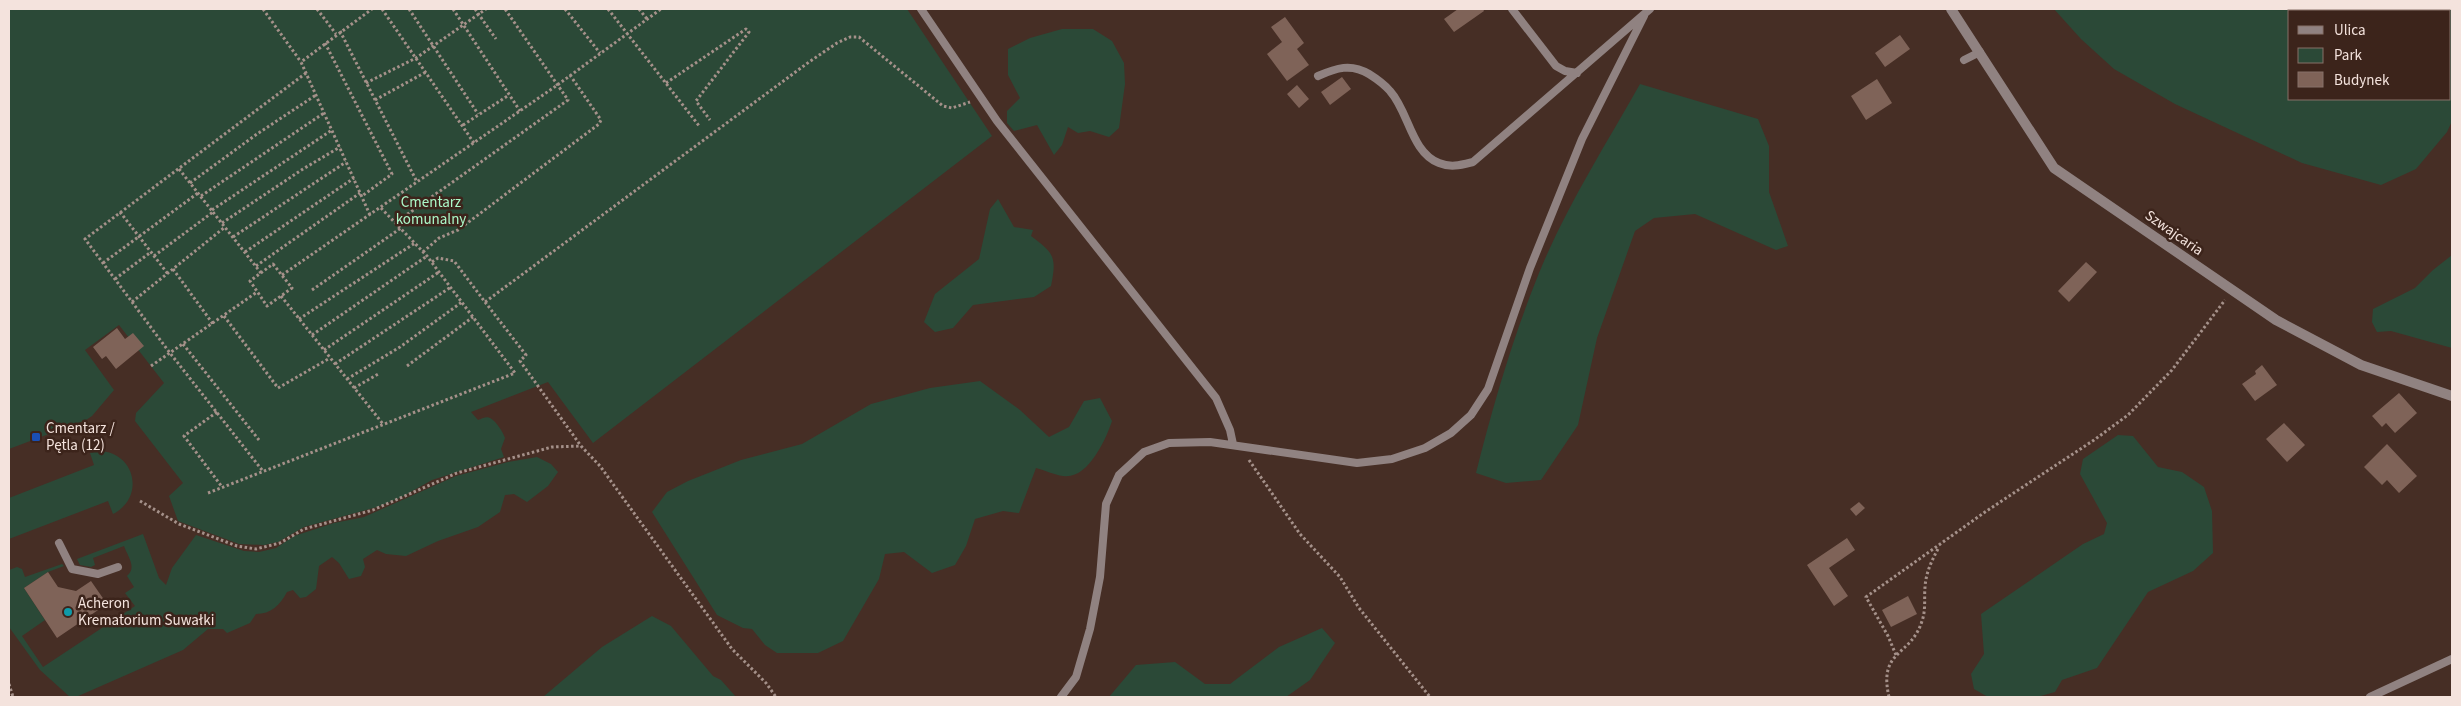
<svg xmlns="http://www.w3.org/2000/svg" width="2461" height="706" viewBox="0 0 2461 706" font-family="'Source Sans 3',sans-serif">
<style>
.green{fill:#2b4937;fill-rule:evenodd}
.building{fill:#7f6358}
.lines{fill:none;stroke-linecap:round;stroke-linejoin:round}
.path{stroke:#a5918a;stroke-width:3;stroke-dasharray:2.5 2.5;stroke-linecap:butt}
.lane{stroke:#908281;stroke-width:8}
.street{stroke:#908281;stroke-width:10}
.transit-dot{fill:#1a4fb4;stroke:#3c241b;stroke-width:2}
.culture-dot{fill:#0f9aa8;stroke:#3c241b;stroke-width:2}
.labels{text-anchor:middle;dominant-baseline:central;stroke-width:5;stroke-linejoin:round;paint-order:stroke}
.park-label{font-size:15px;fill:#abf9c9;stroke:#3c241b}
.street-label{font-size:15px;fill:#f4e3dd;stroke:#3c241b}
.poi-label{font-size:15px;fill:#f4e3dd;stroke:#3c241b;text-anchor:start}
</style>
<rect width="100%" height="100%" fill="#462e25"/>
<!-- green -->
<path class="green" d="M9 9H907L992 136 593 443 548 382 471 412 478 420C481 419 487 416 490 418 496 421 503 432 505 438L501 449 504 457 432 480 400 498 377 507 304 527 278 542 264 545 239 544 178 521 169 496 183 483 135 421 136 413 164 383 119 325 85 350 114 390 92 416 86 420 9 449Z
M2054 9H2452V121L2447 132 2416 169 2381 185 2302 163 2175 104 2114 69 2081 39ZM2290 11H2450V99H2290Z
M1062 29H1093L1112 41 1124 63 1125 84 1119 128 1109 137 1090 131 1078 133 1068 127 1062 145 1054 155 1037 125 1014 131 1007 123V111L1020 98 1008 75V49L1030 38Z
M1640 84 1758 119 1769 146V192L1788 246 1776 250 1695 214 1654 218 1635 231 1597 338 1578 425 1541 480 1506 483 1476 473C1493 405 1513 337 1539 273 1566 207 1605 146 1640 84Z
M998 199 1014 227 1033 230 1031 236C1054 253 1057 257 1051 286L1034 297 973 305 953 328 935 332 924 322 935 294 979 259 990 209Z
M2452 255V348L2391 331 2377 332 2372 322 2373 309 2415 288 2433 270Z
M980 381 1020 410 1049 437 1069 427 1084 401 1100 398 1112 421C1106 439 1088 480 1063 476 1054 475 1045 470 1036 468L1019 513 1003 511 975 519 966 546 955 565 932 573 904 552 885 554 879 579 843 641 818 653H777L765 645 752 629 743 628 717 615 652 512 667 492 688 481 741 460 802 444 871 404 930 388Z
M2118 435 2133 436 2158 467 2182 472 2204 487 2212 511 2213 553 2193 571 2148 592 2097 668 2062 680 2055 692 2037 697H1988L1974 689 1971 674 1984 654 1981 614 2083 544 2104 534 2107 523 2080 474 2083 459Z
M98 451C135 451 146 497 113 514L108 501 9 539V498L94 465 90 453Z
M537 457 551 464 558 472 548 486 527 502 514 494 505 495 500 512 478 527 438 541 406 556 386 554 377 550 363 559 365 567 361 576 349 579 339 563 332 557 319 566 316 589 306 597 300 598 293 590 287 592C280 605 271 614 256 614L250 623 227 633 223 629H208L183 650 76 697H70L40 670 9 627V570L17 567 22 569 25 577 62 564 64 566 48 572 24 588 45 620 22 636 43 667 135 606 125 593 134 587 127 576C137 567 128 557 124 546L93 558 95 565 91 567 80 565 77 559 143 534 159 578 166 585 172 568 196 535 244 551 259 552 276 548 294 536 334 523 364 517 456 476 508 462Z
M652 616 671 626 713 676 721 680 736 697H543L602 647Z
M1322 628 1335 643 1310 680 1286 697H1109L1136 665 1175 662 1205 684H1230L1279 647Z"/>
<!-- building -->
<path class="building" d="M1458 9H1483L1484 11 1454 32 1444 19Z
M1285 17 1304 43 1297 49 1309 65 1287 81 1267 54 1282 42 1271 27Z
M1900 35 1910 49 1885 67 1875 53Z
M1342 77 1351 89 1330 105 1321 92Z
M1877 79 1892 103 1866 120 1851 96Z
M1297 85 1309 99 1299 108 1287 94Z
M2086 262 2097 272 2069 302 2058 291Z
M117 328 125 339 133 333 144 346 116 369 106 356 102 359 93 347Z
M2262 365 2277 385 2255 401 2242 384 2256 374 2255 371Z
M2399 393 2417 413 2395 433 2386 423 2382 427 2372 416Z
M2284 423 2305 445 2287 462 2266 439Z
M2387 444 2417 476 2399 493 2387 480 2382 485 2364 467Z
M1859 502 1865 508 1856 516 1850 509Z
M1847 538 1855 550 1829 568 1848 596 1834 606 1807 565Z
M48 572 58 587 76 591 91 581 107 604 57 638 24 588Z
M1908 596 1917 614 1891 627 1882 610Z"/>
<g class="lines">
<!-- path -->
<path class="path" d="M263 9 301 62
M317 9 336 34
M382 9 474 143
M409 9 478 114
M453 9 520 111
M475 9 496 39
M565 9 600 53
M608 9 700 127
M639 9 647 19
M340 31 417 182
M325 43 392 174 362 196
M366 83 416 58 486 9
M666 83 746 29 749 32 696 101 710 120
M375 100 426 72
M463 125 509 95
M179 169 261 273
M190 183 257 134 316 95
M201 196 324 113
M212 210 332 130
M120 212 168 274
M370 215 301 62 372 9
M222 223 303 169 340 147
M395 223 568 100 505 9
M233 237 346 162
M245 252 354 178
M423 252 439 238 458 230 599 124 601 120 570 75
M154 256 213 212
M432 262 438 258 454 261 485 302 809 62 837 43 850 37H859L943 106 952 108 970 102
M103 263 198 193
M273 264 292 288 267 306 250 281Z
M256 266 360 193
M173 269 213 324
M282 275 556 86 661 9
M115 279 151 252
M312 290 401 228
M281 296 383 424
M132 302 225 227
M485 302 526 355 520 361 581 446 600 466 732 649 766 683 776 697
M224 316 278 388 330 358
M299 319 415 243
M312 335 427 256
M183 344 259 440
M324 350 439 272
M335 364 451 287
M151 366 257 292
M407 366 473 317
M347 379 400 347 462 302
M354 388 380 373
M217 412 184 436 222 487
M1249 460 1300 534 1340 577 1359 608 1430 697
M262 470 170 353 85 239 306 73
M208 493 515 373 427 256 380 207
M140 501 179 524 237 546 256 549 280 543 304 529 373 510 457 473 552 447 581 446
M1896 655 1888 636 1866 597 1985 512 2094 440 2128 415 2172 370 2225 300
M9 684 13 697
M1889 697C1878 649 1911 657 1922 621 1926 610 1924 598 1925 587 1926 572 1932 560 1939 547"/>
<!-- lane -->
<path class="lane" d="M921 9 997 121 1216 398 1230 430 1233 444
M1512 9 1556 66 1565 71 1577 73
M1964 60 1980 52
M1318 76C1336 68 1351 63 1369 74 1377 79 1384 84 1390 91 1409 112 1411 152 1439 163 1451 168 1461 165 1473 162L1650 9
M59 543 72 569 98 574 118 567
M1061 697 1076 677 1090 629 1100 577 1106 504 1119 475 1144 452 1169 443 1210 442 1357 463 1392 459 1425 448 1451 433 1471 415 1488 389 1530 268 1582 139 1644 16
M2370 697 2452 659"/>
<!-- street -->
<path class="street" d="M1951 9 2054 168 2276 320 2361 365 2452 396"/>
</g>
<!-- markers -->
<rect class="transit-dot" x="31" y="432" width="10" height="10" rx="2.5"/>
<circle class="culture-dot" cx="68" cy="612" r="5"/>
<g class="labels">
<!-- park labels -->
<g class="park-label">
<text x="431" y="202">Cmentarz<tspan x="431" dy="17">komunalny</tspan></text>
</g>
<!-- street labels -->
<g class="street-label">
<text transform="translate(2174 233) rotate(35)">Szwajcaria</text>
</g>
<!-- poi labels -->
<g class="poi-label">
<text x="46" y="428">Cmentarz /<tspan x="46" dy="17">Pętla (12)</tspan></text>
<text x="78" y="603">Acheron<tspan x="78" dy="17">Krematorium Suwałki</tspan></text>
</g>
</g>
<!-- border -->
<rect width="2461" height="706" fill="none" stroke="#f4e3dd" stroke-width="20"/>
<!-- legend -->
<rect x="2288" y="10" width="162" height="90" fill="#3c241b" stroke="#867069"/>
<rect x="2298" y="26" width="25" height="8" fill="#908281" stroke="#867069"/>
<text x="2334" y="35" font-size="15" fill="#f4e3dd">Ulica</text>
<rect x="2298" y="48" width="25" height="15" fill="#2b4937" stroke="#867069"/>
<text x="2334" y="60" font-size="15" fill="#f4e3dd">Park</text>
<rect x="2298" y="72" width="25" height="15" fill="#7f6358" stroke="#867069"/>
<text x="2334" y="85" font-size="15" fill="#f4e3dd">Budynek</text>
</svg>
